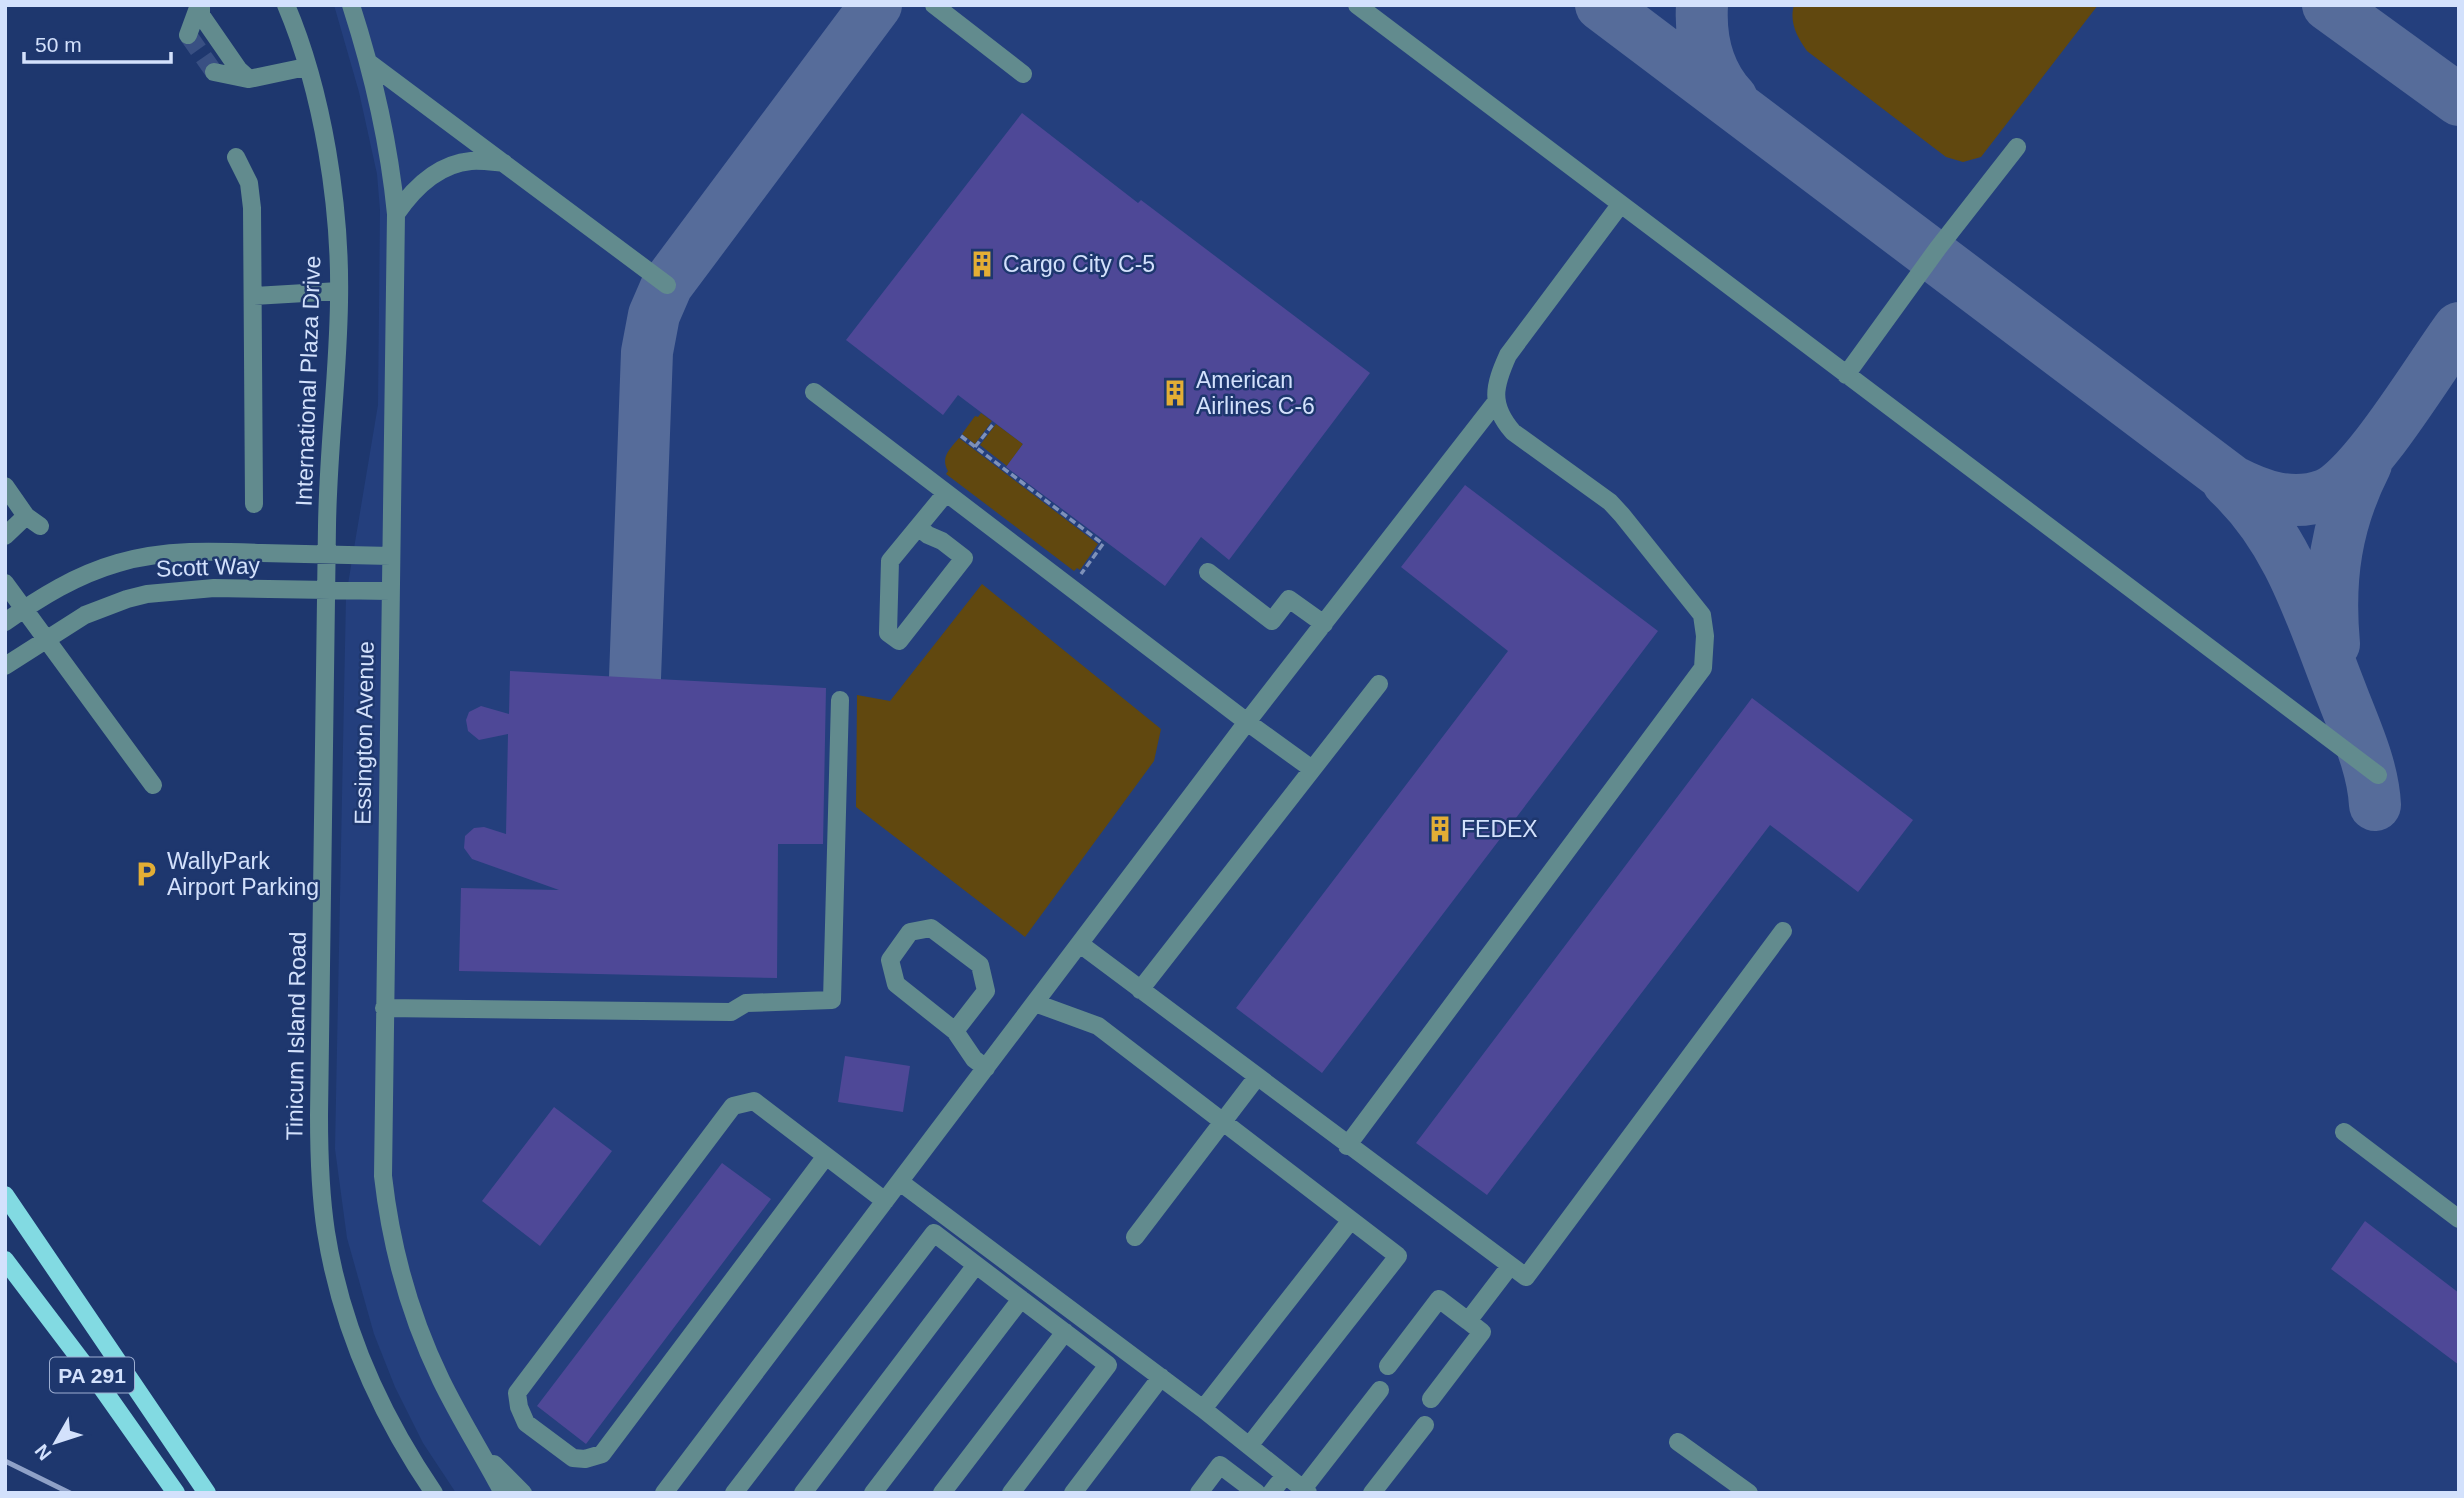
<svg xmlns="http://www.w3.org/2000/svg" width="2464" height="1498" viewBox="0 0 2464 1498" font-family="Helvetica,sans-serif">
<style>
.built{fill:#243f7d}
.green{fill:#61480f}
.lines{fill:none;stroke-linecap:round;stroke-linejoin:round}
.taxiway{stroke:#566c9a;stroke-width:52}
.building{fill:#4e4897}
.minor-tunnel{stroke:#395083;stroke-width:18;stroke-dasharray:18 9;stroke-linecap:butt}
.path{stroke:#7e91b9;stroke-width:3.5;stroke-dasharray:7 3.5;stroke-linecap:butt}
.minor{stroke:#628b8e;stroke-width:18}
.major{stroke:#82dae2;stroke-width:18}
.rail{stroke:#8fa1c7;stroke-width:5}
.labels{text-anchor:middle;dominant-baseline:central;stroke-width:5;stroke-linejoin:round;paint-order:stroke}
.shield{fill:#1e376e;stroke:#9daed1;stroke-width:2}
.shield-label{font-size:21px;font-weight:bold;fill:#d3e1fc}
.poi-label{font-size:23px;fill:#d3e1fc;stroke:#1e376e;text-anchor:start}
.street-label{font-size:23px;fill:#d3e1fc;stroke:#1e376e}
</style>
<rect width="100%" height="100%" fill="#1e376e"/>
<!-- built -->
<path class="built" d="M334 5H2459V1493H456L423 1443 395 1387 374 1334 347 1238 335 1149 346 596 378 405 380 210 377 174 359 92Z"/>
<!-- green -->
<path class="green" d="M1794 5H2098L1981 157 1963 162 1946 157 1807 51C1797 37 1789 22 1794 5Z
M981 413 992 421 975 444 962 434 975 416 978 417Z
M996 424 1023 444 1007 466 980 445Z
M959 438 1098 544 1080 570 1077 568 1074 571 946 474 948 471C940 457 950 449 959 438Z
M982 584 1161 729 1154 761 1025 937 856 807 857 695 890 701Z"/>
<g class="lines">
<!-- taxiway -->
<path class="taxiway" d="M1601 5 2232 481C2261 496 2292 507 2325 495 2362 482 2432 364 2459 328
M1702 5C1700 40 1708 73 1732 99
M2328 5 2459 100
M2228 482C2290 540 2311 616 2341 692 2355 729 2373 766 2375 805
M2334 644C2328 578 2336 523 2366 464
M635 678 647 352 654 315 667 285 876 5"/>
</g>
<!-- building -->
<path class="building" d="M1022 113 1138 203 1141 200 1370 373 1229 560 1201 537 1165 586 1006 467 1023 444 958 395 943 415 846 340Z
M1465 485 1658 631 1322 1073 1236 1008 1508 651 1401 567Z
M510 671 826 688 823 844H778L777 978 459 971 461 888 559 890 472 859 464 848 465 836 474 828 484 827 506 834 508 734 479 740 468 731 466 720 469 712 481 706 509 714Z
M1752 698 1913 820 1858 892 1770 825 1487 1195 1416 1143Z
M845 1056 910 1066 903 1112 838 1102Z
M554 1107 612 1151 540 1246 482 1201Z
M722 1163 771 1199 586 1444 537 1406Z
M2365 1221 2459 1293V1365L2331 1269Z"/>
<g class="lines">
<!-- minor-tunnel -->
<path class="minor-tunnel" d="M188 35 214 72"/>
<!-- path -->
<path class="path" d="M961 436 1103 544 1081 574
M975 447 994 423"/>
<!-- minor -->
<path class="minor" d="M201 5V15L239 70 249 79 306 67
M286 5C323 92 341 207 339 302 338 376 328 451 327 526 324 722 322 918 319 1115 319 1154 320 1193 326 1232 341 1327 380 1414 434 1493
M351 5C373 73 389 143 396 214L383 1176C391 1247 410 1316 441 1380 460 1419 483 1455 503 1493
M934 5 1023 74
M1357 5 2378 775
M188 35 199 5
M368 62 667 285
M214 72 248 79
M236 157 249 183 252 208 254 504
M396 214C413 189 438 164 471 161 481 160 493 162 504 163
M253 296 339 291
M1846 375 1938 248 2017 147
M814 392 1247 722 1496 402
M5 486 26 516 40 526
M918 527 928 535 942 541 964 558 899 641 888 633 890 561 946 493
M5 536 26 516
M1208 572 1272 621 1289 599 1324 624
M5 583 153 785
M5 622C41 597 76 575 118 563 165 549 214 551 262 553 305 554 348 555 391 556
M5 666 85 615 127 599 147 594 214 588 390 591
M1080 944 1526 1277 1783 931
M1140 990 1379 684
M384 1008 731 1012 746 1003 832 1000 840 700
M955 1031 986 991 980 965 931 928 910 932 890 960 896 984 955 1031 974 1059 986 1068
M2344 1132 2459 1219
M1347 1146 1703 668 1705 636 1702 615 1622 515 1610 502 1513 432C1489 404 1494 386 1508 355L1620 205
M826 1156 602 1454 585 1459 573 1458 526 1423 519 1407 517 1393 733 1106 754 1101 885 1201
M900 1182 1203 1409 1351 1220 1098 1026 1035 1003
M1135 1237 1257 1077
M1388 1366 1439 1299 1468 1321 1510 1266
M1431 1399 1482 1332 1468 1321
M1203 1409 1308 1493
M1678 1442 1749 1493
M1249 1446 1398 1256 1351 1220
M494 1464 523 1493
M1303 1489 1380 1390
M664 1493 1247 722 1312 769
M734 1493 934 1233 1108 1365 1011 1493
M803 1493 976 1265
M873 1493 1021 1299
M942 1493 1065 1332
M1073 1493 1161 1377
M1199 1493 1220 1465 1257 1493
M1271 1493 1285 1475
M1372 1493 1425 1425"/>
<!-- major -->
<path class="major" d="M5 1195 207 1493
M5 1260 102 1388 176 1493"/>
<!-- rail -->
<path class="rail" d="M5 1461 70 1493"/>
</g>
<!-- icons -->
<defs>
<g id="building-bare" transform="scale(2.1)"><path d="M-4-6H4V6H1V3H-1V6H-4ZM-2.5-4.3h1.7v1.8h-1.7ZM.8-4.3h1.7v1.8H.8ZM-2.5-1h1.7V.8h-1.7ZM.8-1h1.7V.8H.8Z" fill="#e3ae35" stroke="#1e376e" stroke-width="2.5" paint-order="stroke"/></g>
<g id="parking-bare" transform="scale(2.1)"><path d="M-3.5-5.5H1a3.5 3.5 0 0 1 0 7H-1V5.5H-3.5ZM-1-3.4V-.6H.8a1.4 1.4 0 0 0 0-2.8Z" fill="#e3ae35" stroke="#1e376e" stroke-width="2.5" paint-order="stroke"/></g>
</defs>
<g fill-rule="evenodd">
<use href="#building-bare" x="982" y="264"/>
<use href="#building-bare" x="1175" y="393"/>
<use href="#building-bare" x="1440" y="829"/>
<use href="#parking-bare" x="146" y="874"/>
</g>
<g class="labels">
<!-- shield labels -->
<rect class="shield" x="50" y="1357.5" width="84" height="35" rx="5"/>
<g class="shield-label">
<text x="92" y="1375">PA 291</text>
</g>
<!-- poi labels -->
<g class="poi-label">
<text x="1003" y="264">Cargo City C-5</text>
<text x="1196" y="380">American<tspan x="1196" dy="26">Airlines C-6</tspan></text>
<text x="1461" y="829">FEDEX</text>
<text x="167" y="861">WallyPark<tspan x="167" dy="26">Airport Parking</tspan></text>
</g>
<!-- street labels -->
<g class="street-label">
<text transform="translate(308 381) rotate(-88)">International Plaza Drive</text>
<text transform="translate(208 567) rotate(-2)">Scott Way</text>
<text transform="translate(364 733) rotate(-89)">Essington Avenue</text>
<text transform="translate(296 1036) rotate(-89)">Tinicum Island Road</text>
</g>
</g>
<!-- border -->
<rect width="2464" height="1498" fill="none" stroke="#d3e1fc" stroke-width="14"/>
<!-- north arrow -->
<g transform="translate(56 1442) rotate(231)" stroke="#1e376e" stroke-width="5" paint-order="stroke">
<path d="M0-5L12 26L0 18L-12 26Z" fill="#d3e1fc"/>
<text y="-10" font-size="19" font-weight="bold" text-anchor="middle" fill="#d3e1fc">N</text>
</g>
<!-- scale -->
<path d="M24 52v10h147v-10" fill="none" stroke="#d3e1fc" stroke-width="3.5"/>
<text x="35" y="52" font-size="21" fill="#d3e1fc" stroke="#1e376e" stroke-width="5" paint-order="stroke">50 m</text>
</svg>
